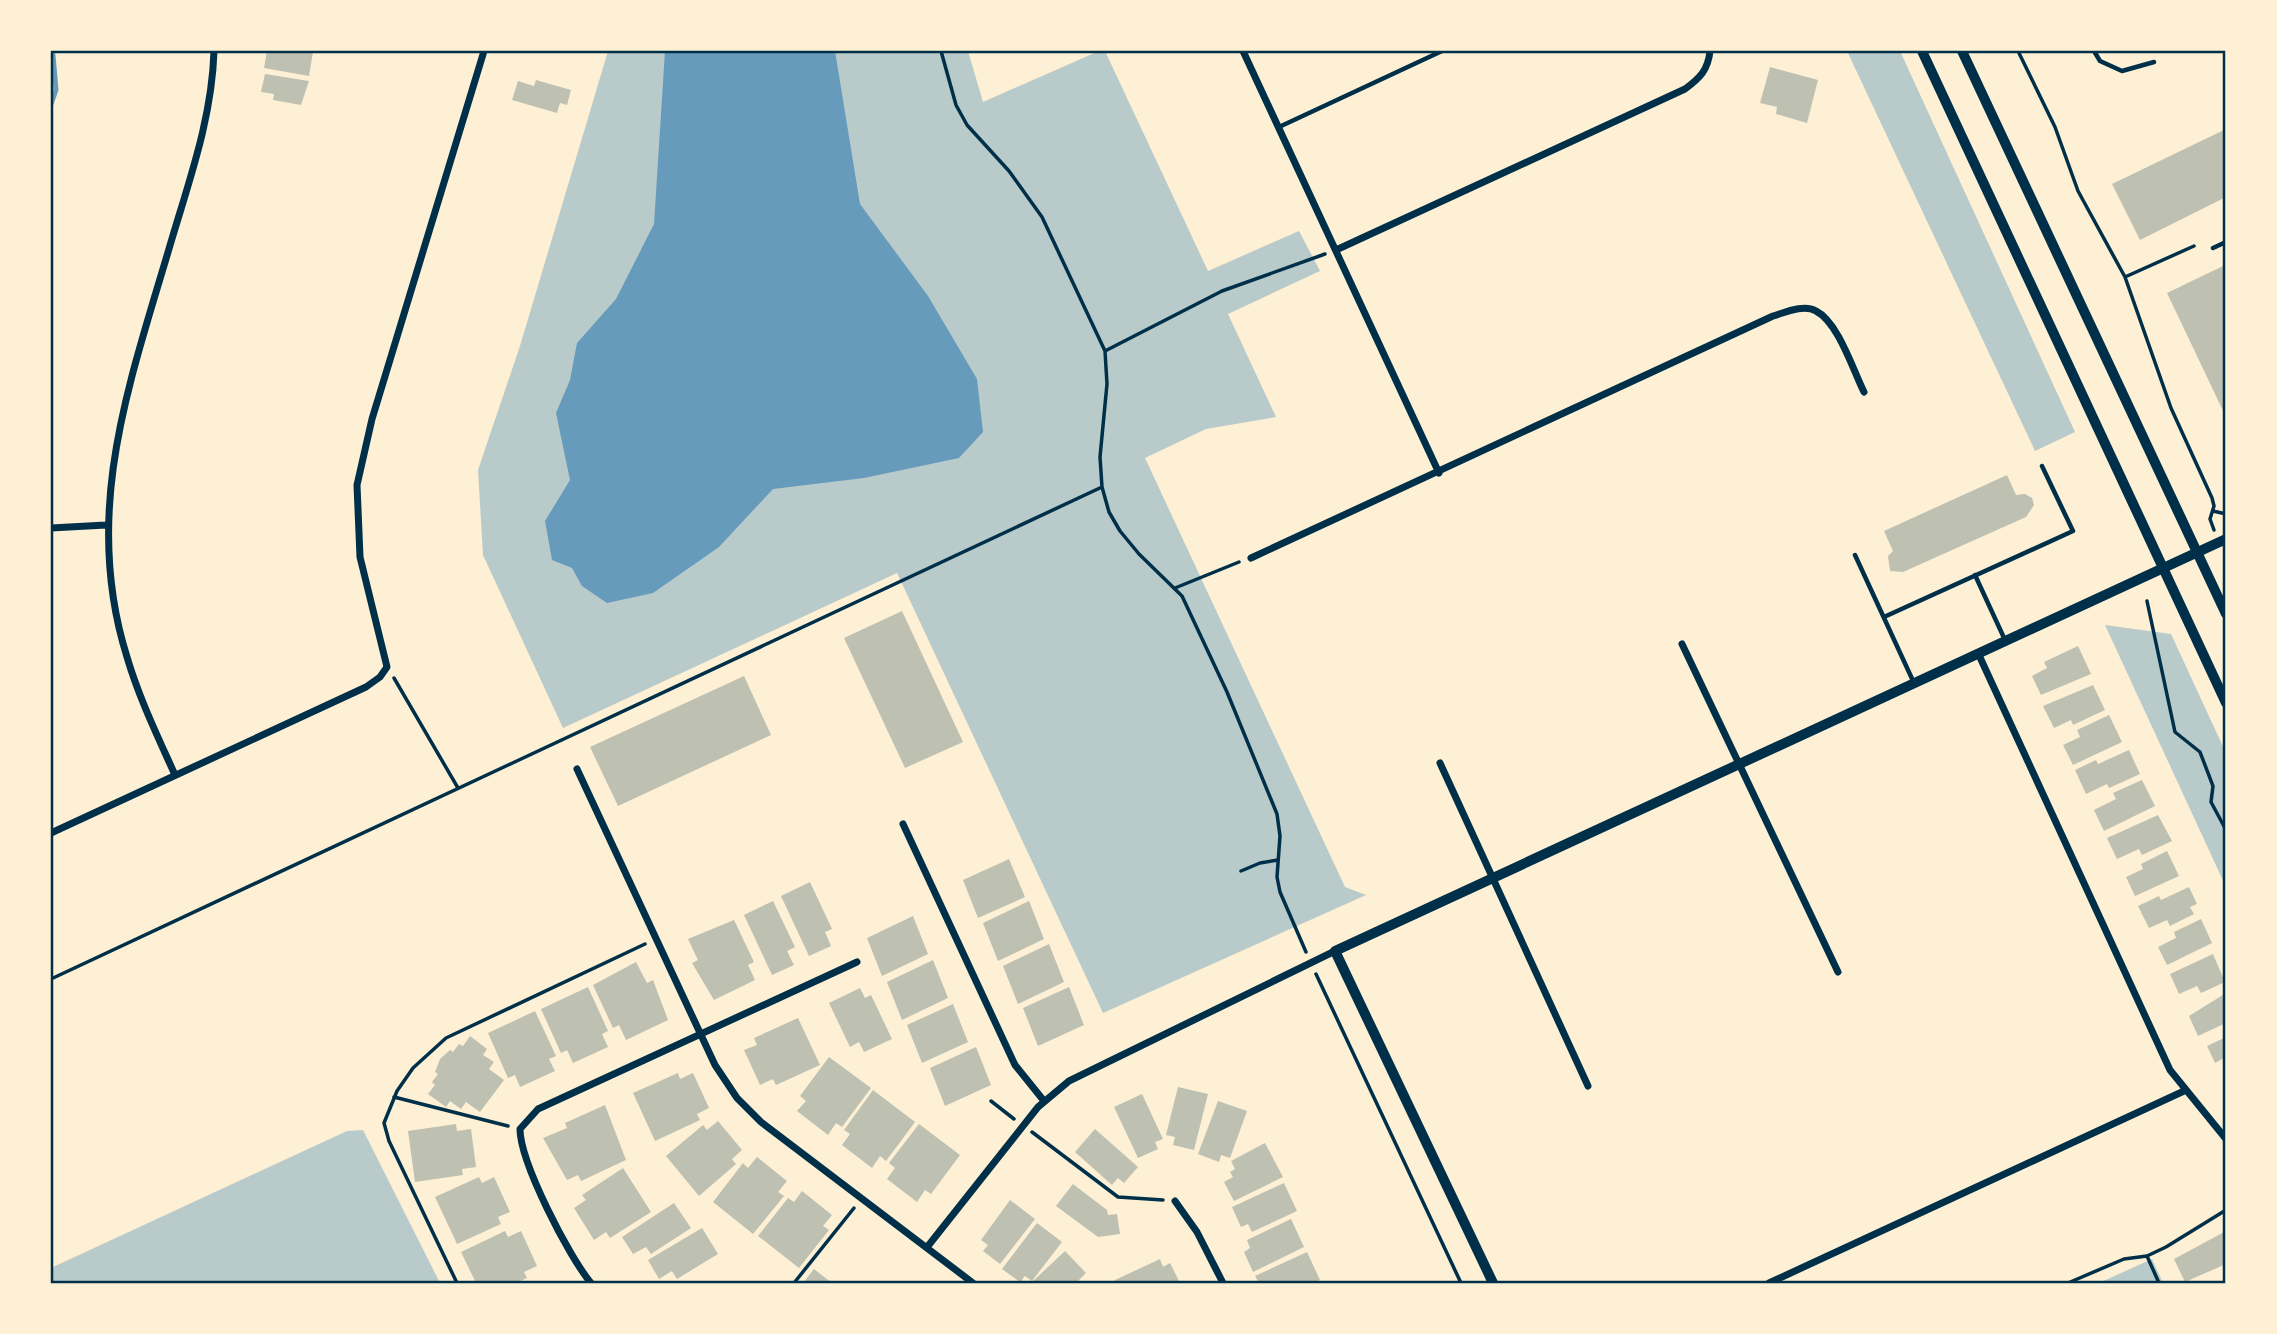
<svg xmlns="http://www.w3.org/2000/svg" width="2277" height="1334" viewBox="0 0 2277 1334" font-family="'Sofia Sans Condensed',sans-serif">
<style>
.green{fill:#b9caca}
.water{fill:#669bbc}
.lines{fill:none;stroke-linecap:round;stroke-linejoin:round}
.stream{stroke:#669bbc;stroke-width:5}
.building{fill:#bec0b2}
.path{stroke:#003049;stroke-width:3.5}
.service{stroke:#003049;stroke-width:4.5}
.minor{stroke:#003049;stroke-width:7}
.tertiary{stroke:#003049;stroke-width:10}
.secondary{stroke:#003049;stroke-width:10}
.neatline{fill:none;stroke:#003049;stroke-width:2.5}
</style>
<rect width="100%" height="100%" fill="#fdf0d5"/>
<!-- green -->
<path class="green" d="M608 51H968L983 102 1099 51H1105L1208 271 1299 231 1320 271 1228 314 1276 417 1206 429 1145 458 1345 887 1366 895 1103 1013 897 573 563 728 483 555 478 470 520 346Z
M1847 51H1900L2075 432 2035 451Z
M2105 625 2171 634 2226 753V887Z
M363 1130 440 1283H51V1268L347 1131Z
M2152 1259 2163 1283H2099Z"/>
<!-- water -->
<path class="water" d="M665 51H835L860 204 928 296 977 379 983 432 959 458 864 478 773 489 719 547 653 593 607 603 582 586 572 568 552 560 545 521 570 480 556 413 570 380 577 343 616 299 654 224Z"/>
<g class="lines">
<!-- stream -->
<path class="stream" d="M51 104 56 90 53 55"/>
</g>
<!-- building -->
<path class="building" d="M305 51 313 52 309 76 264 68 267 51Z
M1770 67 1818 80 1807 123 1776 114 1777 107 1760 103Z
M265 74 309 81 301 105 273 100 274 94 261 92Z
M536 80 571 90 567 105 560 103 557 113 512 100 518 81 534 86Z
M2226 129V197L2140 240 2112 184Z
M2223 266 2226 273V417L2167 293Z
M2007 475 2016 495 2025 494 2032 498 2034 505 2026 517 1903 572 1890 571 1888 556 1893 551 1884 531Z
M902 611 963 742 905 768 844 638Z
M2078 646 2091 674 2041 695 2032 676 2047 668 2044 662Z
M744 676 771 735 618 806 590 747Z
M2093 685 2105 710 2073 725 2071 720 2054 728 2043 706Z
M2109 715 2122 742 2073 765 2063 745 2080 737 2077 730Z
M2129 750 2140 774 2109 788 2107 784 2086 794 2075 770 2096 760 2098 764Z
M2142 780 2155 806 2104 831 2094 810 2116 799 2113 793Z
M2158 815 2172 841 2142 855 2139 849 2117 859 2107 838Z
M2167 851 2179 876 2135 896 2126 877 2143 869 2141 864Z
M1009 859 1025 897 978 918 963 880Z
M810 882 832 929 825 932 831 946 809 956 781 896Z
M2189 887 2197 904 2190 907 2194 914 2170 926 2167 920 2149 928 2138 906 2159 896 2161 900Z
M773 901 795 947 787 951 794 965 772 975 744 915Z
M1029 901 1044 939 998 961 983 923Z
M913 916 928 954 882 976 867 938Z
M2201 919 2212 943 2167 965 2158 947 2176 938 2174 932Z
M734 920 754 962 748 965 755 980 714 1000 692 963 698 960 688 939Z
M1049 944 1064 982 1018 1004 1003 966Z
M2213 954 2225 982 2201 993 2197 986 2179 994 2170 974Z
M933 960 948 998 902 1020 887 982Z
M636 962 647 983 653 980 668 1020 626 1040 619 1025 613 1028 593 985Z
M588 987 608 1031 602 1034 608 1047 573 1063 567 1050 561 1053 541 1009Z
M1069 987 1084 1025 1038 1046 1023 1008Z
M860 988 865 998 871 995 892 1039 864 1052 859 1042 850 1047 829 1003Z
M2226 993V1023L2198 1036 2189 1016Z
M953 1004 968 1042 922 1063 907 1025Z
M535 1011 556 1056 549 1059 555 1071 520 1087 515 1075 508 1078 488 1033Z
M798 1018 820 1065 776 1085 773 1079 760 1085 744 1050 757 1045 754 1038Z
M470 1036 487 1049 483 1055 494 1062 489 1069 504 1080 480 1112 466 1102 461 1109 450 1101 446 1107 428 1094 435 1085 432 1082 438 1074 435 1072 440 1059 450 1050 453 1052 459 1044 463 1046Z
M2226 1037V1057L2215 1063 2207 1046Z
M976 1047 991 1085 945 1106 930 1068Z
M829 1057 871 1088 842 1127 836 1123 828 1135 797 1111 806 1101 800 1096Z
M678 1073 680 1079 693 1073 709 1108 697 1114 700 1120 655 1141 633 1093Z
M1178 1087 1208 1094 1194 1150 1173 1145 1175 1137 1166 1135Z
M873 1090 915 1122 886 1161 880 1156 872 1168 842 1145 850 1134 844 1130Z
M1142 1094 1163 1139 1155 1142 1158 1149 1138 1158 1114 1107Z
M1218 1101 1247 1111 1230 1158 1221 1155 1219 1162 1198 1154Z
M605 1105 626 1160 581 1181 578 1175 567 1180 543 1138 567 1128 565 1123Z
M718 1121 742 1150 732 1159 736 1164 699 1196 666 1156 703 1125 707 1130Z
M456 1124 457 1131 471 1129 476 1167 462 1169 463 1175 415 1182 408 1131Z
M919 1124 960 1155 931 1194 925 1190 917 1202 887 1179 895 1168 889 1163Z
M1095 1129 1138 1167 1124 1183 1118 1178 1112 1185 1075 1152Z
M1265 1143 1283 1177 1234 1201 1224 1182 1233 1177 1230 1172 1235 1169 1231 1161Z
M757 1157 787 1181 778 1192 784 1196 753 1234 713 1202 743 1163 748 1168Z
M623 1168 651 1212 610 1238 606 1232 594 1240 574 1208 586 1200 582 1195Z
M479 1177 482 1183 494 1177 510 1212 498 1217 501 1224 457 1244 435 1197Z
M1284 1183 1297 1211 1252 1232 1248 1224 1241 1227 1232 1207Z
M1073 1184 1107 1210 1108 1215 1117 1214 1120 1234 1098 1237 1056 1206Z
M802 1191 832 1215 823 1226 829 1230 799 1268 758 1236 788 1198 794 1202Z
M1010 1200 1035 1219 1000 1264 983 1251 988 1245 981 1240Z
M674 1203 691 1228 651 1254 646 1247 633 1254 622 1237Z
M1291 1219 1304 1247 1253 1272 1244 1252 1250 1248 1247 1240Z
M1037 1223 1062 1242 1032 1281 1025 1276 1020 1282 1002 1269Z
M702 1228 718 1254 677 1279 672 1271 659 1279 648 1260Z
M505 1231 508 1237 521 1231 537 1266 524 1272 527 1278 516 1283H476L461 1252Z
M2226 1231V1264L2185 1282 2174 1259Z
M1065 1251 1086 1273 1076 1283H1031Z
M1307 1252 1320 1280 1313 1283H1259L1255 1276Z
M1160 1259 1163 1267 1170 1263 1180 1283H1116L1115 1280Z
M814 1269 832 1283H803Z"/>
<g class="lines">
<!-- path -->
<path class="path" d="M941 51 956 105 967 125 1009 171 1042 217 1105 351 1107 384 1100 457 1102 487 1109 512 1120 531 1139 554 1182 596 1227 692 1277 814 1280 836 1277 877 1280 892 1306 952
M2018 51 2055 127 2078 191 2125 277 2171 408 2212 498 2214 506 2210 519 2214 530
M2125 277 2194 246
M1105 351 1222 291 1325 254
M2213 511 2226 514
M1175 588 1239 562
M2147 601 2175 732 2200 752 2213 786 2211 802 2226 830
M394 678 458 788
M1241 871 1260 863 1278 860
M1316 974 1461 1283
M51 979 1102 487
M394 1097 508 1126
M991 1101 1014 1119
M1032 1132 1118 1197 1163 1200
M2147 1256 2159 1283
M457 1283 389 1141 384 1123 397 1091 413 1068 446 1038 645 944
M794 1283 854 1208
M2068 1283 2124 1259 2147 1256 2166 1247 2226 1210"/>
<!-- service -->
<path class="service" d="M2094 51 2100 61 2122 71 2154 62
M1279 127 1442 51
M2213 248 2226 242
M1855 555 1914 683
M1975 575 2005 640
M1884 617 2073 531 2042 466"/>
<!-- minor -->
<path class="minor" d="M1243 51 1439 473
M1336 250 1685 89C1700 78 1708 70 1710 51
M51 528 106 525
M1251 558 1773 316C1786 312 1804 304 1816 311 1838 322 1853 370 1864 392
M1682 644 1838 972
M1978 653 2170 1070 2226 1139
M1440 763 1588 1086
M577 769 715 1065 737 1098 761 1122 973 1283
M175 775C158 737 139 698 127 657 81 511 130 382 171 242 190 178 212 117 214 51
M903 824 1015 1065 1044 1101
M51 833 366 687 380 677 387 667 360 557 357 485 372 419 484 51
M1175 1201 1197 1232 1223 1283
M928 1246 1038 1107 1069 1081 1335 951
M591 1283C569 1257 520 1162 520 1129L538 1109 857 962
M1769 1283 2184 1091"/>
<!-- tertiary -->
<path class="tertiary" d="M1493 1283 1335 951 2226 539"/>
<!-- secondary -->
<path class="secondary" d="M1922 51 2226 703
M1962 51 2226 614"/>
</g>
<!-- border -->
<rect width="2277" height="1334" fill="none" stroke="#fdf0d5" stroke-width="105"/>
<rect x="52" y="52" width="2172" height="1230" class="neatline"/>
</svg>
